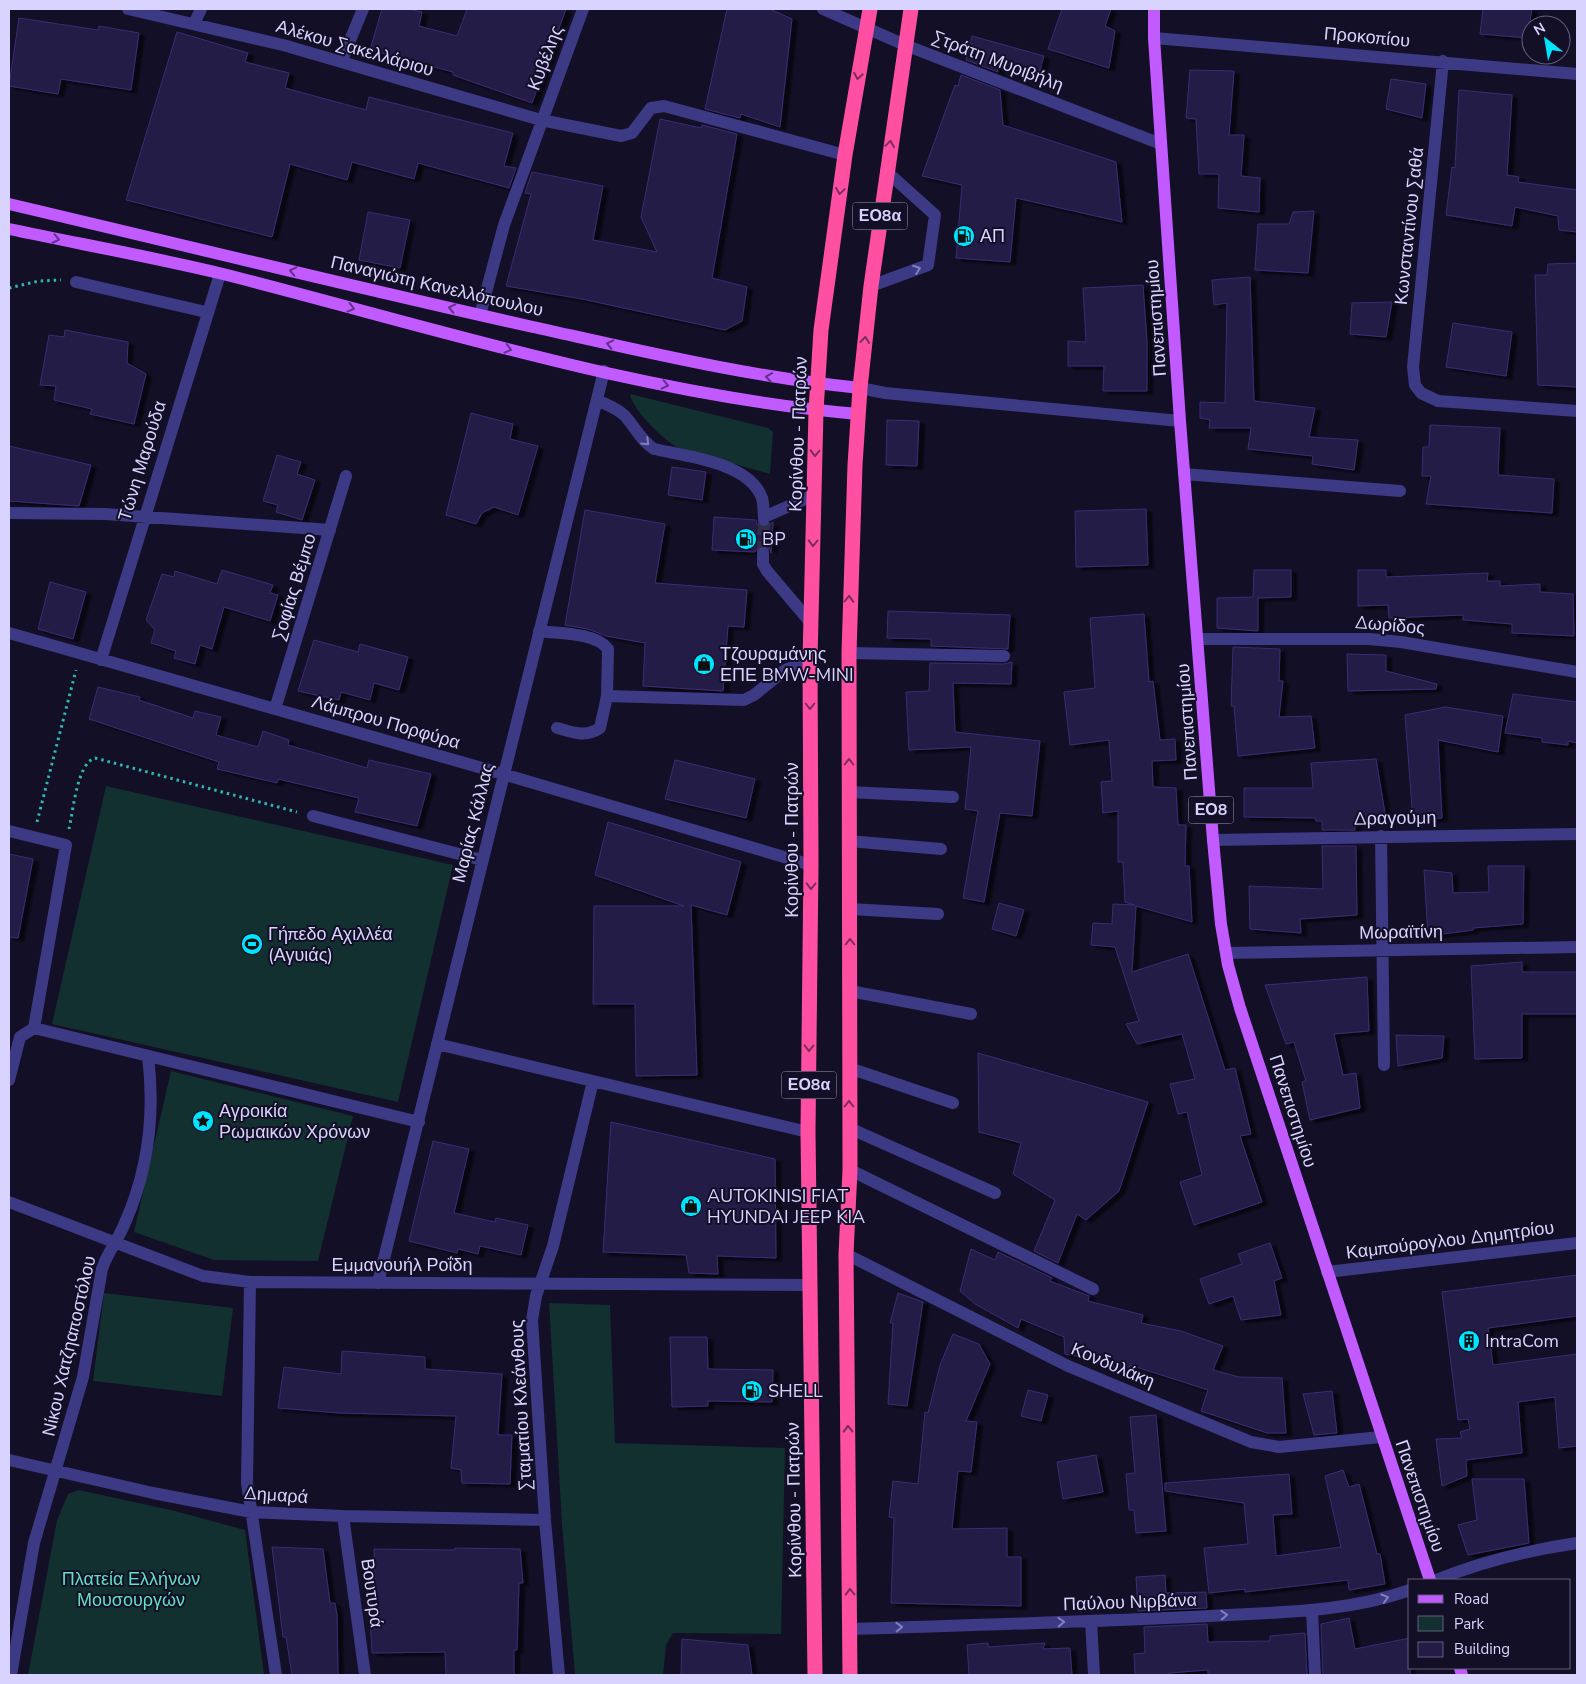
<svg xmlns="http://www.w3.org/2000/svg" width="1586" height="1684" viewBox="0 0 1586 1684" font-family="'Nunito Sans',sans-serif">
<style>
.green{fill:#12302f}
.building{fill:#241b47;stroke:#3b2d73;filter:url(#shadow)}
.lines{fill:none;stroke-linecap:round;stroke-linejoin:round}
.minor-tunnel{stroke:#312d47;stroke-width:12;stroke-dasharray:12 6;stroke-linecap:butt}
.path{stroke:#2fb8b0;stroke-width:3;stroke-dasharray:2.5 4;stroke-linecap:butt}
.minor{stroke:#3d3a85;stroke-width:12}
.major{stroke:#c25bff;stroke-width:12}
.highway{stroke:#ff4fa3;stroke-width:15}
.oneway{stroke:#7d2c5e}
.oneway2{stroke:#623188}
.oneway3{stroke:#837fbc}
.labels{text-anchor:middle;dominant-baseline:central;stroke-width:4;stroke-linejoin:round;paint-order:stroke}
.shield{fill:#130f26;stroke:#9e99be;stroke-width:1}
.shield-label{font-size:16px;font-weight:bold;fill:#d9d4ff}
.street-label{font-size:18px;fill:#d9d4ff;stroke:#130f26}
.poi-label{font-size:18px;fill:#d9d4ff;stroke:#130f26;text-anchor:start}
.park-label{font-size:18px;fill:#5fe0c0;stroke:#130f26}
</style>
<defs>
<filter id="shadow"><feDropShadow dx="5.5" dy="3" stdDeviation="1" flood-color="#0009"/></filter>
</defs>
<rect width="100%" height="100%" fill="#130f26"/>
<!-- green -->
<path class="green" d="M630 394 768 428 773 432 770 474 678 448C663 439 633 411 630 394Z
M106 786 453 865 398 1102 52 1024Z
M171 1071 353 1116 318 1261 214 1260 134 1232Z
M104 1293 233 1308 222 1396 93 1381Z
M549 1303 610 1305 615 1443 785 1448 781 1634 673 1633 666 1645 663 1675H575L562 1524Z
M79 1490 175 1511 245 1530 264 1675H28L57 1520 68 1494Z"/>
<!-- building -->
<path class="building" d="M382 9H409L422 12 419 26 457 36 467 9H566L532 103 453 75V72L370 50Z
M727 9H770L792 19 780 127 741 114 740 118 705 109Z
M1062 9H1111L1105 26 1115 31 1109 68 1048 49Z
M1483 9H1532L1527 38 1480 34Z
M19 18 98 30 99 26 139 33 131 90 61 79 58 94 9 86Z
M177 32 248 53 245 62 289 73 285 88 366 110 369 97 513 133 504 166 516 168 509 188 418 163 414 179 352 162 347 180 290 164 272 237 126 200Z
M972 36 1044 56 1038 77 998 66V72L966 60Z
M1190 70 1234 71 1229 135H1244L1241 176 1260 178 1259 212 1218 208 1219 174H1199L1196 119 1186 118Z
M961 75 1000 90 1003 125 1116 162 1122 222 1016 198 1010 262 956 258 962 185 922 176 955 85 958 86Z
M1391 79 1426 84 1422 118 1386 109Z
M1459 90 1512 95 1507 175 1519 177 1518 182 1577 190V232L1559 230 1558 216 1515 207 1512 226 1446 215 1452 167 1455 168Z
M660 119 701 128 702 125 737 134 712 278 747 287 742 321 725 330 582 299 506 286 531 194 525 193 532 172 603 186 593 240 657 252 641 217Z
M1314 211 1308 273 1255 270 1258 224H1289L1293 212Z
M368 212 410 220 400 268 359 260Z
M1577 263V387L1538 385 1535 275H1547L1548 264Z
M1250 277 1254 401 1315 408 1309 437 1358 440 1354 470 1312 464 1313 456 1248 449 1251 428H1209L1210 420 1200 418V402L1225 403 1227 303 1214 305 1212 280Z
M1143 285 1147 342V391H1103L1104 366H1068V341L1086 342 1083 288Z
M1392 302 1386 337 1350 334 1352 303Z
M1453 323 1512 332 1506 376 1446 367Z
M65 330 128 342 127 363 146 374 134 424 90 414 92 409 54 400 56 386 40 385 49 335 64 337Z
M471 413 513 424 510 439 538 446 518 515 494 507 482 513 476 524 446 515Z
M887 420 919 421 917 466 886 465Z
M1430 425 1500 428 1498 475 1554 479 1552 513 1426 504 1431 476H1422L1423 447H1429Z
M9 446 91 465 79 506 9 501Z
M277 455 301 462 297 474 315 480 302 520 276 512 278 505 263 501Z
M672 467 706 472 702 500 668 495Z
M1146 509 1148 565 1076 567 1075 511Z
M585 510 665 524 655 583 747 590 744 627 728 626 723 691 643 686 645 643 606 636 588 629 565 625Z
M714 517 756 520 757 524 764 528 773 522 771 553 770 549 763 545 759 546 755 552 712 550Z
M222 570 273 585 270 593 278 595 270 621 224 607 212 649 200 645 195 664 174 658 176 651 151 643 155 630 146 620 162 574 174 577 175 571 217 584Z
M1254 570H1291V597L1258 598V631L1217 628V598L1253 597Z
M1358 570H1386V577L1488 573 1487 581H1500V586L1540 584V592L1573 594 1574 636 1512 633V624L1463 620V615L1389 618 1388 605 1358 606Z
M50 582 86 592 73 639 38 629Z
M888 611 1010 615 1008 649 931 646V639L887 638Z
M1144 614 1149 682 1153 681 1160 740 1175 739 1176 760 1152 761 1153 787 1176 788 1178 825H1186L1185 866H1189L1192 922 1136 906 1132 972 1188 954 1225 1070 1235 1068 1251 1134 1240 1136 1262 1202 1194 1225 1180 1182 1202 1175 1187 1112 1178 1114 1170 1084 1195 1079 1182 1034 1137 1044 1126 1024 1139 1021 1115 947 1091 945 1093 923 1112 924 1113 904 1135 905 1125 902 1123 862H1118V811L1103 813 1101 782 1112 781 1109 740 1070 745 1064 692 1095 688 1090 618Z
M314 640 358 652 360 644 408 657 399 690 374 683 370 700 341 692 339 700 298 691Z
M1233 647 1280 649 1279 681H1283L1279 717 1311 716 1315 748 1238 756 1234 706H1231Z
M1347 654 1386 655V671L1437 684 1436 689 1348 691Z
M1012 662 1011 684 953 683 955 732 1040 741 1032 816 1000 813 984 902 963 898 978 811 965 809 971 747 909 750 906 692 929 691 930 663 1004 664Z
M98 687 140 697 139 700 193 718 195 711 221 717 216 735 258 747 263 731 289 740 288 745 367 768 369 760 431 774 417 826 355 812 359 798 278 779 277 783 217 769 219 762 89 719Z
M1513 694 1577 702V743L1568 741V745L1542 742V738L1505 733Z
M1445 707 1503 716 1498 752 1438 740 1442 818 1413 821 1405 715Z
M1376 759 1386 819H1355V830H1322V821H1316L1315 818 1244 817V788H1313L1311 763Z
M675 760 755 779 746 818 665 799Z
M608 822 741 862 727 915 691 905 697 1075 636 1076 635 1004H593L594 906H684L595 875Z
M1322 846H1356L1357 915 1300 919 1301 933 1250 929 1249 886 1323 889Z
M9 854 33 859 18 938 9 937Z
M1488 866H1524L1523 924 1473 928V930L1428 936 1424 870 1452 873 1453 893 1489 892Z
M999 903 1024 910 1016 936 992 929Z
M1522 962V972H1577V1014H1522V1058L1475 1059 1471 966Z
M1367 977 1369 1031 1334 1034 1343 1075 1356 1073 1360 1108 1310 1120 1302 1082 1306 1081 1294 1042 1286 1044 1265 985Z
M1396 1035 1444 1036 1442 1058 1398 1066Z
M978 1053 1148 1102 1119 1191 1086 1220 1077 1214 1058 1263 1034 1251 1055 1200 1013 1174 1021 1143 979 1132Z
M611 1122 775 1159 776 1258 717 1256 718 1274 689 1273 686 1255 603 1252Z
M433 1141 469 1149 454 1213 495 1222 496 1218 528 1225 521 1255 480 1246 478 1254 458 1249 457 1253 409 1241Z
M1270 1243 1282 1278 1274 1281 1281 1315 1241 1320 1233 1296 1209 1304 1200 1279 1242 1264 1238 1254Z
M971 1249 995 1260 998 1252 1052 1278 1050 1281 1089 1296 1088 1301 1143 1315 1141 1323 1181 1331 1223 1346 1213 1370 1239 1377 1282 1378 1286 1433H1267L1201 1411 1208 1390 1130 1365 1128 1371 1094 1363 1095 1360 1065 1354 1064 1337 1021 1319 1018 1328 975 1304 960 1291Z
M1577 1275V1316L1488 1328 1493 1365 1577 1354V1446L1559 1448 1555 1397 1518 1402 1522 1453 1466 1460 1467 1476 1442 1486 1436 1439 1462 1438 1460 1432 1470 1429 1468 1419 1458 1420 1442 1292Z
M898 1293 923 1302 907 1406 888 1404 893 1323H890Z
M953 1334 979 1344 990 1364 966 1421 977 1422 971 1472 958 1471 952 1529 1007 1528V1557H1021V1606L891 1603 894 1518 889 1517 893 1481 918 1484 925 1412 928 1413 940 1365Z
M670 1337H707L708 1369 773 1370 772 1402 708 1401V1406L672 1407Z
M342 1351 425 1357V1369L502 1374 498 1435H512L510 1484 462 1483 461 1470 451 1468 456 1416 339 1413 278 1408 284 1367 341 1374Z
M1028 1390 1048 1395 1041 1421 1021 1416Z
M1332 1391 1337 1433 1314 1435 1303 1394Z
M1156 1415 1166 1531 1136 1533 1134 1510H1129L1126 1474 1135 1473 1130 1417Z
M1096 1455 1103 1492 1063 1499 1057 1462Z
M1343 1470 1349 1487 1359 1484 1377 1554H1380L1385 1584 1349 1590 1348 1580 1245 1592V1589L1209 1593 1204 1548 1248 1544 1244 1503 1165 1491V1483L1289 1474 1292 1514 1273 1515 1276 1556 1341 1547 1325 1476Z
M1472 1479H1524L1529 1543 1468 1555 1458 1525 1477 1520Z
M272 1547 323 1549 330 1603H335L337 1615 338 1675H292L286 1637H283Z
M455 1548 520 1549 523 1583H519L517 1650H514V1675H446L445 1652 372 1653 370 1619H376L374 1549 455 1550Z
M1165 1575 1166 1593 1206 1592 1207 1608 1138 1611 1136 1577Z
M1349 1618 1355 1649 1410 1638V1675H1323L1321 1624Z
M1207 1624 1208 1642 1270 1641V1636L1305 1633 1307 1675H1208V1670L1169 1673V1675H1135L1134 1654 1145 1653 1144 1627Z
M682 1639 748 1645 752 1675H681Z
M988 1643V1647L1045 1643 1043 1649 1070 1648 1072 1675H969L967 1645Z"/>
<g class="lines">
<!-- minor-tunnel -->
<path class="minor-tunnel" d="M763 553 764 520"/>
<!-- path -->
<path class="path" d="M9 288 39 281 61 280
M37 822 76 670
M69 829C73 812 77 763 95 758L297 812"/>
<!-- minor -->
<path class="minor" d="M128 9 283 45 541 120 621 136 632 133 651 108 664 106 845 155
M823 9 905 45 1161 144
M194 24 201 9
M1154 38 1577 74
M1443 61 1413 367 1415 385 1421 393 1438 401 1577 411
M341 62 363 9
M76 282 206 312
M871 286 928 265 935 215 886 171
M480 315 504 225 583 9
M860 388 885 393 1180 421
M597 400C607 405 617 408 625 416 635 427 641 441 654 449 685 456 749 462 762 498 764 504 763 511 764 517
M1184 474 1400 491
M9 513 105 514 330 530
M764 520V517L814 495
M763 553V564L767 571 811 623
M539 631C559 634 595 632 608 649L607 696 600 728C585 738 573 732 557 728
M9 633 503 774 811 865
M1198 639H1369L1401 642 1577 672
M849 653 1004 656
M101 660 220 274
M607 696 744 700 754 695 785 670 810 660
M275 709 346 476
M849 792 953 797
M313 816 482 860
M9 831 66 845 34 1028 20 1037 9 1080
M1381 836 1384 1065
M1213 840 1577 834
M849 841 941 849
M850 909 938 914
M1226 953 1577 947
M850 991 971 1014
M34 1028 419 1122
M437 1044 808 1132
M849 1068 953 1103
M849 1128 995 1193
M850 1170 1093 1289
M9 1202 203 1276 250 1282 810 1285
M846 1254 1068 1366 1251 1442 1279 1447 1381 1437
M1327 1272 1577 1243
M250 1282 247 1483 276 1675
M378 1283 604 371
M9 1460 153 1493 251 1512 343 1516 545 1520
M343 1516 365 1675
M1436 1580C1481 1562 1529 1550 1577 1543
M1312 1610 1315 1675
M1091 1621 1094 1675
M850 1629C970 1625 1089 1622 1209 1616 1276 1612 1345 1613 1410 1590
M11 1675 34 1543 83 1377 102 1269C107 1253 118 1240 124 1225 148 1172 155 1113 148 1056
M559 1675 545 1520 532 1320 536 1296 553 1246 593 1081"/>
<!-- major -->
<path class="major" d="M1154 9V38L1180 421 1213 840 1221 924 1228 965 1240 1008 1430 1580
M9 204C183 245 358 288 533 327 642 351 749 377 860 388
M9 229C80 244 152 257 223 274 432 327 641 395 858 414
M1460 1668 1462 1675"/>
<!-- highway -->
<path class="highway" d="M815 1675 808 1132 811 865 810 660 816 411 821 330 845 155 870 9
M850 1675 846 1254 850 1170 849 653 855 465 860 388 871 286 911 9"/>
</g>
<!-- one-way arrows -->
<defs><path id="oneway-chevron" d="M-2-3.5L2.5 0L-2 3.5" fill="none" stroke-width="1.6" stroke-linecap="round" stroke-linejoin="round" transform="scale(1.25)"/></defs>
<g class="oneway">
<use href="#oneway-chevron" transform="translate(858 76) rotate(100)"/>
<use href="#oneway-chevron" transform="translate(890 144) rotate(-82)"/>
<use href="#oneway-chevron" transform="translate(840 191) rotate(98)"/>
<use href="#oneway-chevron" transform="translate(865 340) rotate(-84)"/>
<use href="#oneway-chevron" transform="translate(815 453) rotate(92)"/>
<use href="#oneway-chevron" transform="translate(813 543) rotate(91)"/>
<use href="#oneway-chevron" transform="translate(849 599) rotate(-89)"/>
<use href="#oneway-chevron" transform="translate(810 706) rotate(90)"/>
<use href="#oneway-chevron" transform="translate(849 762) rotate(-90)"/>
<use href="#oneway-chevron" transform="translate(811 886) rotate(91)"/>
<use href="#oneway-chevron" transform="translate(850 942) rotate(-90)"/>
<use href="#oneway-chevron" transform="translate(809 1048) rotate(91)"/>
<use href="#oneway-chevron" transform="translate(849 1104) rotate(-90)"/>
<use href="#oneway-chevron" transform="translate(848 1429) rotate(-91)"/>
<use href="#oneway-chevron" transform="translate(850 1592) rotate(-91)"/>
</g>
<g class="oneway2">
<use href="#oneway-chevron" transform="translate(56 239) rotate(12)"/>
<use href="#oneway-chevron" transform="translate(293 271) rotate(-167)"/>
<use href="#oneway-chevron" transform="translate(351 308) rotate(15)"/>
<use href="#oneway-chevron" transform="translate(452 308) rotate(-167)"/>
<use href="#oneway-chevron" transform="translate(610 344) rotate(-167)"/>
<use href="#oneway-chevron" transform="translate(508 349) rotate(15)"/>
<use href="#oneway-chevron" transform="translate(769 377) rotate(-171)"/>
<use href="#oneway-chevron" transform="translate(665 385) rotate(13)"/>
</g>
<g class="oneway3">
<use href="#oneway-chevron" transform="translate(917 269) rotate(-20)"/>
<use href="#oneway-chevron" transform="translate(646 442) rotate(44)"/>
<use href="#oneway-chevron" transform="translate(1385 1598) rotate(-17)"/>
<use href="#oneway-chevron" transform="translate(1224 1615) rotate(-3)"/>
<use href="#oneway-chevron" transform="translate(1061 1622) rotate(-2)"/>
<use href="#oneway-chevron" transform="translate(899 1627) rotate(-2)"/>
</g>
<!-- icons -->
<defs>
<g id="fuel-disc" transform="scale(1.125)"><circle r="9.5" fill="#00e5ff" stroke="#130f26"/><path d="M-5.5-6h7V0h2V4h1.3V-2.5L3-4.5l.8-.8L6-3V5H2.5V1h-1V6h-7ZM-4.2-4.7v3.2H.2V-4.7Z" fill="#111"/></g>
<g id="shop-disc" transform="scale(1.125)"><circle r="9.5" fill="#00e5ff" stroke="#130f26"/><path d="M-5-2.5h2.3a2.7 3.5 0 0 1 5.4 0H5L5.5 6h-11ZM-1.5-2.5h3a1.5 2.3 0 0 0-3 0Z" fill="#111"/></g>
<g id="stadium-disc" transform="scale(1.125)"><circle r="9.5" fill="#00e5ff" stroke="#130f26"/><path d="M0-5a6.5 5 0 1 0 0 10a6.5 5 0 1 0 0-10ZM-3.5-1.8h7v3.6h-7Z" fill="#111"/></g>
<g id="sight-disc" transform="scale(1.125)"><circle r="9.5" fill="#00e5ff" stroke="#130f26"/><path d="M0-6L1.8-2.2L6-1.7L2.9 1.2L3.7 5.4L0 3.3L-3.7 5.4L-2.9 1.2L-6-1.7L-1.8-2.2Z" fill="#111"/></g>
<g id="building-disc" transform="scale(1.125)"><circle r="9.5" fill="#00e5ff" stroke="#130f26"/><path d="M-4-6H4V6H1V3H-1V6H-4ZM-2.5-4.3h1.7v1.8h-1.7ZM.8-4.3h1.7v1.8H.8ZM-2.5-1h1.7V.8h-1.7ZM.8-1h1.7V.8H.8Z" fill="#111"/></g>
</defs>
<g fill-rule="evenodd">
<use href="#fuel-disc" x="964" y="236"/>
<use href="#fuel-disc" x="746" y="539"/>
<use href="#shop-disc" x="704" y="664"/>
<use href="#stadium-disc" x="252" y="944"/>
<use href="#sight-disc" x="203" y="1121"/>
<use href="#shop-disc" x="691" y="1206"/>
<use href="#building-disc" x="1469" y="1341"/>
<use href="#fuel-disc" x="752" y="1391"/>
</g>
<g class="labels">
<!-- shield labels -->
<g class="shield">
<rect x="852.5" y="202.5" width="55" height="27" rx="4"/>
<rect x="1188.5" y="796.5" width="45" height="27" rx="4"/>
<rect x="781.5" y="1071.5" width="55" height="27" rx="4"/>
</g>
<g class="shield-label">
<text x="880" y="216">ΕΟ8α</text>
<text x="1211" y="810">ΕΟ8</text>
<text x="809" y="1085">ΕΟ8α</text>
</g>
<!-- street labels -->
<g class="street-label">
<text transform="translate(1367 37) rotate(5)">Προκοπίου</text>
<text transform="translate(355 48) rotate(16)">Αλέκου Σακελλάριου</text>
<text transform="translate(545 58) rotate(-69)">Κυβέλης</text>
<text transform="translate(998 61) rotate(21)">Στράτη Μυριβήλη</text>
<text transform="translate(1409 226) rotate(-84)">Κωνσταντίνου Σαθά</text>
<text transform="translate(437 286) rotate(13)">Παναγιώτη Κανελλόπουλου</text>
<text transform="translate(1156 318) rotate(-94)">Πανεπιστημίου</text>
<text transform="translate(798 434) rotate(-88)">Κορίνθου - Πατρών</text>
<text transform="translate(142 461) rotate(-73)">Τώνη Μαρούδα</text>
<text transform="translate(294 587) rotate(-73)">Σοφίας Βέμπο</text>
<text transform="translate(1390 625) rotate(5)">Δωρίδος</text>
<text transform="translate(386 722) rotate(16)">Λάμπρου Πορφύρα</text>
<text transform="translate(1187 722) rotate(-94)">Πανεπιστημίου</text>
<text transform="translate(1395 818) rotate(-1)">Δραγούμη</text>
<text transform="translate(473 823) rotate(-76)">Μαρίας Κάλλας</text>
<text transform="translate(792 840) rotate(-90)">Κορίνθου - Πατρών</text>
<text transform="translate(1401 932) rotate(-1)">Μωραϊτίνη</text>
<text transform="translate(1293 1111) rotate(72)">Πανεπιστημίου</text>
<text transform="translate(1450 1240) rotate(-7)">Καμπούρογλου Δημητρίου</text>
<text x="402" y="1265">Εμμανουήλ Ροΐδη</text>
<text transform="translate(69 1346) rotate(-77)">Νίκου Χατζηαποστόλου</text>
<text transform="translate(1113 1365) rotate(23)">Κονδυλάκη</text>
<text transform="translate(521 1405) rotate(-93)">Σταματίου Κλεάνθους</text>
<text transform="translate(276 1495) rotate(4)">Δημαρά</text>
<text transform="translate(1420 1496) rotate(71)">Πανεπιστημίου</text>
<text transform="translate(794 1500) rotate(-91)">Κορίνθου - Πατρών</text>
<text transform="translate(372 1593) rotate(82)">Βουτυρά</text>
<text transform="translate(1130 1602) rotate(-2)">Παύλου Νιρβάνα</text>
</g>
<!-- poi labels -->
<g class="poi-label">
<text x="980" y="236">ΑΠ</text>
<text x="762" y="539">BP</text>
<text x="720" y="654">Τζουραμάνης<tspan x="720" dy="21">ΕΠΕ BMW-MINI</tspan></text>
<text x="268" y="934">Γήπεδο Αχιλλέα<tspan x="268" dy="21">(Αγυιάς)</tspan></text>
<text x="219" y="1111">Αγροικία<tspan x="219" dy="21">Ρωμαικών Χρόνων</tspan></text>
<text x="707" y="1196">AUTOKINISI FIAT<tspan x="707" dy="21">HYUNDAI JEEP KIA</tspan></text>
<text x="1485" y="1341">IntraCom</text>
<text x="768" y="1391">SHELL</text>
</g>
<!-- park labels -->
<g class="park-label">
<text x="131" y="1579">Πλατεία Ελλήνων<tspan x="131" dy="21">Μουσουργών</tspan></text>
</g>
</g>
<!-- border -->
<rect width="1586" height="1684" fill="none" stroke="#d9d4ff" stroke-width="20"/>
<!-- legend -->
<rect x="1408" y="1579" width="162" height="90" fill="#130f26" stroke="#625e7d"/>
<rect x="1418" y="1595" width="25" height="8" fill="#c25bff" stroke="#625e7d"/>
<text x="1454" y="1604" font-size="15" fill="#d9d4ff">Road</text>
<rect x="1418" y="1616" width="25" height="15" fill="#12302f" stroke="#625e7d"/>
<text x="1454" y="1629" font-size="15" fill="#d9d4ff">Park</text>
<rect x="1418" y="1642" width="25" height="15" fill="#241b47" stroke="#625e7d"/>
<text x="1454" y="1654" font-size="15" fill="#d9d4ff">Building</text>
<!-- north arrow -->
<g transform="translate(1546 40) rotate(329)"><circle r="24" fill="#130f26" stroke="#625e7d"/>
<path d="M0-4L9 19L0 12L-9 19Z" fill="#00e5ff"/>
<text y="-8" font-size="14" font-weight="bold" text-anchor="middle" fill="#d9d4ff">N</text>
</g>
</svg>
